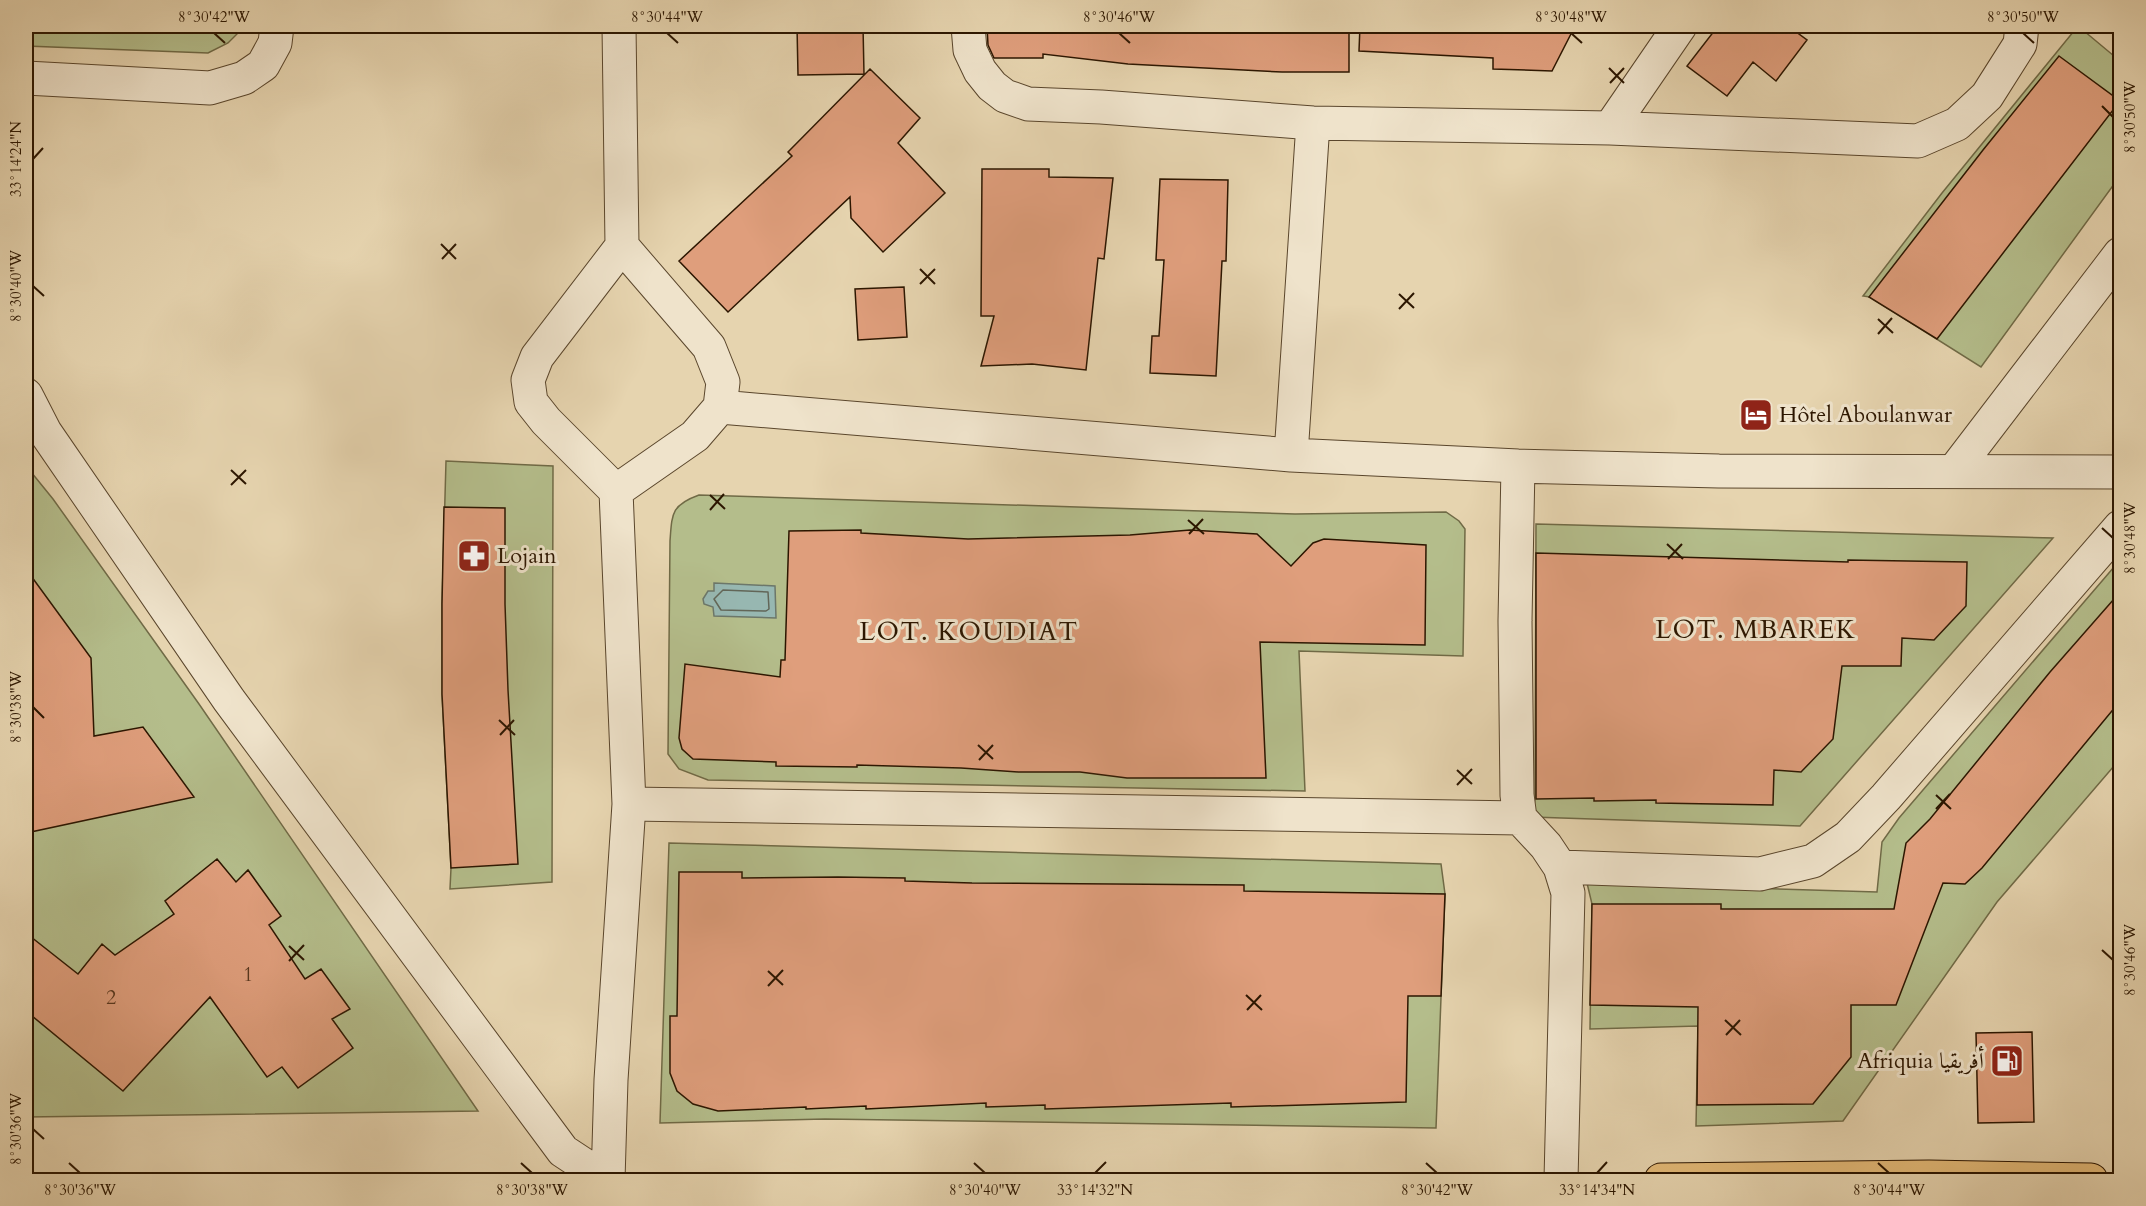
<svg xmlns="http://www.w3.org/2000/svg" width="2146" height="1206" viewBox="0 0 2146 1206" font-family="Cardo,Amiri,serif">
<style>
.green{fill:#b4bd8b;stroke:#706a46;stroke-width:1.5}
.water{fill:#97b7b1;stroke:#6c776a;stroke-width:1.5}
.lines{fill:none;stroke-linecap:round;stroke-linejoin:round}
.shore{stroke:#626658;stroke-width:1.5}
.building{fill:#df9e7c;stroke:#2c1600;stroke-width:1.5}
.minor-casing{stroke:#5a462c;stroke-width:35}
.major-casing{stroke:#2c1600;stroke-width:35}
.minor{stroke:#efe3cb;stroke-width:33}
.major{stroke:#e3ba78;stroke-width:33}
.ticks{fill:none;stroke:#2c1600;stroke-width:2}
.labels{text-anchor:middle;dominant-baseline:central;stroke-width:6;stroke-linejoin:round;paint-order:stroke}
.number-label{font-size:20px;fill:#59381f}
.poi-label{font-size:22px;fill:#2c1600;stroke:#efe3cb;text-anchor:start}
.quarter-label{font-size:26px;letter-spacing:1.5px;fill:#2c1600;stroke:#efe3cb}
.neatline{fill:none;stroke:#2c1600;stroke-width:2}
.ticks-label{font-size:15px;text-anchor:middle;fill:#2c1600}
</style>
<rect width="100%" height="100%" fill="#e6d4af"/>
<filter id="stains"><feTurbulence type="fractalNoise" baseFrequency=".00333" numOctaves="4"/><feColorMatrix values="0 0 0 0 .2 0 0 0 0 .09 0 0 0 0 .02 0 0 0 .5 -.17"/></filter>
<radialGradient id="worn" r=".72"><stop offset=".6" stop-color="#630" stop-opacity="0"/><stop offset="1" stop-color="#630" stop-opacity=".3"/></radialGradient>
<!-- green -->
<path class="green" d="M26 26H245L228 43 208 53 26 46Z
M2078 26 2120 61V176L1981 367 1870 297 1863 296 1942 193Z
M446 461 553 466 552 882 450 889 451 868 442 694V604Z
M26 467H27L53 499 199 704 478 1111 26 1117Z
M699 495 1295 514 1446 512 1459 521 1465 529 1463 656 1299 651 1305 791 708 780 679 769 668 754 670 541C672 514 671 505 699 495Z
M1536 524 2053 538 1800 826 1532 817 1535 799Z
M2120 560V759L1997 902 1843 1121 1696 1126 1698 1026 1590 1029 1592 904 1587 883 1877 892 1882 842 1899 818Z
M669 843 1441 864 1445 894 1436 1128 825 1119 660 1123Z"/>
<!-- water -->
<path class="water" d="M714 583 775 586 776 618 714 616 713 607 704 604 703 599 708 591H714Z"/>
<g class="lines">
<!-- shore -->
<path class="shore" d="M723 590 768 592 769 609 766 611 721 610 714 599Z"/>
</g>
<!-- building -->
<path class="building" d="M797 26H863L864 74 798 75Z
M987 26H1349V72H1282L1128 64 1043 54V58H994L988 45Z
M1360 26H1575L1552 71 1493 69V58L1359 51Z
M1718 26H1788L1807 40 1776 81 1753 62 1727 96 1687 66Z
M2059 56 2120 101 1937 339 1869 297 1983 150Z
M870 69 920 118 898 143 945 193 883 252 851 218 850 197 728 312 679 261 792 156 788 152Z
M982 169H1049V177L1113 178 1104 259 1098 258 1086 370 1032 364 981 366 994 316H981Z
M1160 179 1228 180 1226 261H1222L1216 376 1150 373 1152 336H1159L1164 260H1156Z
M904 287 907 337 858 340 855 289Z
M444 507 505 508V604L508 690 518 864 451 868 442 694V604Z
M861 530V533L968 539 1130 535 1190 530 1257 534 1291 566 1313 543 1324 539 1426 545 1425 645 1260 642 1266 778H1127L1080 772H1018L961 768 857 765V767L776 766V762L693 759 682 749 679 738 685 664 780 677 781 660H785L789 531Z
M1536 553 1848 562V560L1967 562 1966 606 1934 640 1902 638 1901 666H1842L1833 739 1801 772 1774 770 1773 805 1656 803V800L1594 801V798L1536 799Z
M26 569 91 658 94 736 143 727 194 797 26 833Z
M2121 591V700L1982 868 1965 884 1943 883 1896 1005H1851V1057L1813 1104 1697 1105 1698 1007 1590 1005 1592 904H1721V909H1894L1906 843 1930 819 2050 672Z
M217 859 236 882 248 870 281 916 269 925 305 979 321 969 350 1009 332 1019 353 1048 298 1088 282 1067 267 1077 210 997 123 1091 26 1011V933L78 974 102 944 115 955 174 914 165 901Z
M679 872H742V878L838 877 905 878V881L972 883 1244 885V891L1445 894 1441 996H1408L1406 1102 1231 1107V1103L1045 1109V1105L986 1107V1103L866 1109V1106L806 1109V1107L718 1111 693 1104 677 1091 670 1073V1016H677Z
M2032 1032 2034 1122 1978 1123 1976 1033Z"/>
<g class="lines">
<!-- minor casing -->
<g class="minor-casing">
<path id="minor" d="M968 26 970 50 980 71 992 86 1005 96 1028 104 1101 107 1313 123 1610 128 1918 141 1957 124 1987 96 2020 44 2022 26
M26 78 210 88 244 78 263 65 275 43 277 26
M1610 128 1680 26
M26 395 45 432 229 700 563 1151 607 1180
M720 407 1291 455 1518 466 1719 471 2120 472
M1291 455 1313 123
M1518 466 1515 621 1517 795 1520 818 1546 846 1560 867 1568 893 1561 1180
M1954 471 2120 254
M616 491 695 436 720 407 723 382 709 347 622 246
M629 804 1520 818
M1560 867 1760 874 1813 861 1848 837 1886 797 2120 527
M608 1180 611 1080 629 804 616 491 546 421 531 402 528 380 537 357 622 246 619 26"/>
</g>
<!-- major casing -->
<g class="major-casing">
<path id="major" d="M1661 1180 1929 1177 2091 1180"/>
</g>
<!-- minor -->
<use href="#minor" class="minor"/>
<!-- major -->
<use href="#major" class="major"/>
</g>
<!-- ticks -->
<path class="ticks" d="M214 33 225 43M667 33 678 43M1119 33 1130 43M1571 33 1582 43M2023 33 2034 43M1609 68 1624 83M1610 83 1624 68M2102 106 2113 117M33 159 43 148M441 244 456 259M442 259 456 244M920 269 935 284M920 284 935 269M33 286 44 296M1399 294 1414 308M1399 309 1414 293M1878 319 1893 333M1878 334 1892 318M231 470 246 484M231 485 246 470M710 495 725 509M710 510 724 494M1188 520 1204 534M2102 528 2113 538M1189 534 1203 519M1667 544 1683 559M1668 559 1682 544M33 707 44 718M499 720 515 735M500 735 514 720M978 745 993 759M979 760 993 745M1457 770 1472 784M1457 785 1472 769M1936 795 1951 809M1936 809 1950 794M289 946 304 960M2102 950 2113 960M289 961 304 945M768 971 783 985M768 986 783 970M1246 995 1262 1010M1247 1010 1261 995M1725 1020 1741 1035M1726 1035 1740 1020M33 1129 44 1139M69 1163 80 1173M521 1163 532 1173M974 1163 985 1173M1426 1163 1437 1173M1878 1163 1889 1173M1095 1173 1106 1162M1597 1173 1607 1162"/>
<!-- icons -->
<defs>
<g id="hotel-square" transform="scale(1.725)"><rect x="-9" y="-9" width="18" height="18" rx="4" fill="#8f2418" stroke="#efe3cb"/><path d="M-6-4.5h1.5V1H6V5H4.5V3h-9V5H-6ZM-4 0a1.8 1.8 0 1 1 3.6 0ZM.5 0V-2.5h3Q6-2.5 6 0Z" fill="#fff"/></g>
<g id="pharmacy-square" transform="scale(1.725)"><rect x="-9" y="-9" width="18" height="18" rx="4" fill="#8f2418" stroke="#efe3cb"/><path d="M-2-6h4v4h4v4h-4v4h-4v-4h-4v-4h4Z" fill="#fff"/></g>
<g id="fuel-square" transform="scale(1.725)"><rect x="-9" y="-9" width="18" height="18" rx="4" fill="#8f2418" stroke="#efe3cb"/><path d="M-5.5-6h7V0h2V4h1.3V-2.5L3-4.5l.8-.8L6-3V5H2.5V1h-1V6h-7ZM-4.2-4.7v3.2H.2V-4.7Z" fill="#fff"/></g>
</defs>
<g fill-rule="evenodd">
<use href="#hotel-square" x="1756" y="415"/>
<use href="#pharmacy-square" x="474" y="556"/>
<use href="#fuel-square" x="2007" y="1061"/>
</g>
<g class="labels">
<!-- number labels -->
<g class="number-label">
<text x="248" y="974">1</text>
<text x="111" y="997">2</text>
</g>
<!-- poi labels -->
<g class="poi-label">
<text x="1779" y="415">Hôtel Aboulanwar</text>
<text x="497" y="556">Lojain</text>
<text x="1984" y="1061" text-anchor="end">Afriquia أفريقيا</text>
</g>
<!-- quarter labels -->
<g class="quarter-label">
<text x="1756" y="629">LOT. MBAREK</text>
<text x="969" y="631">LOT. KOUDIAT</text>
</g>
</g>
<!-- margin -->
<rect width="2146" height="1206" fill="none" stroke="#e6d4af" stroke-width="66"/>
<rect x="33" y="33" width="2080" height="1140" class="neatline"/>
<g class="ticks-label">
<text x="214" y="22">8°30'42"W</text>
<text x="667" y="22">8°30'44"W</text>
<text x="1119" y="22">8°30'46"W</text>
<text x="1571" y="22">8°30'48"W</text>
<text x="2023" y="22">8°30'50"W</text>
<text transform="translate(2130 117) rotate(-90)" y="5">8°30'50"W</text>
<text transform="translate(16 159) rotate(-90)" y="5">33°14'24"N</text>
<text transform="translate(16 286) rotate(-90)" y="5">8°30'40"W</text>
<text transform="translate(2130 538) rotate(-90)" y="5">8°30'48"W</text>
<text transform="translate(16 707) rotate(-90)" y="5">8°30'38"W</text>
<text transform="translate(2130 960) rotate(-90)" y="5">8°30'46"W</text>
<text transform="translate(16 1129) rotate(-90)" y="5">8°30'36"W</text>
<text x="80" y="1195">8°30'36"W</text>
<text x="532" y="1195">8°30'38"W</text>
<text x="985" y="1195">8°30'40"W</text>
<text x="1095" y="1195">33°14'32"N</text>
<text x="1437" y="1195">8°30'42"W</text>
<text x="1597" y="1195">33°14'34"N</text>
<text x="1889" y="1195">8°30'44"W</text>
</g>
<rect width="100%" height="100%" filter="url(#stains)"/>
<rect width="100%" height="100%" fill="url(#worn)"/>
</svg>
